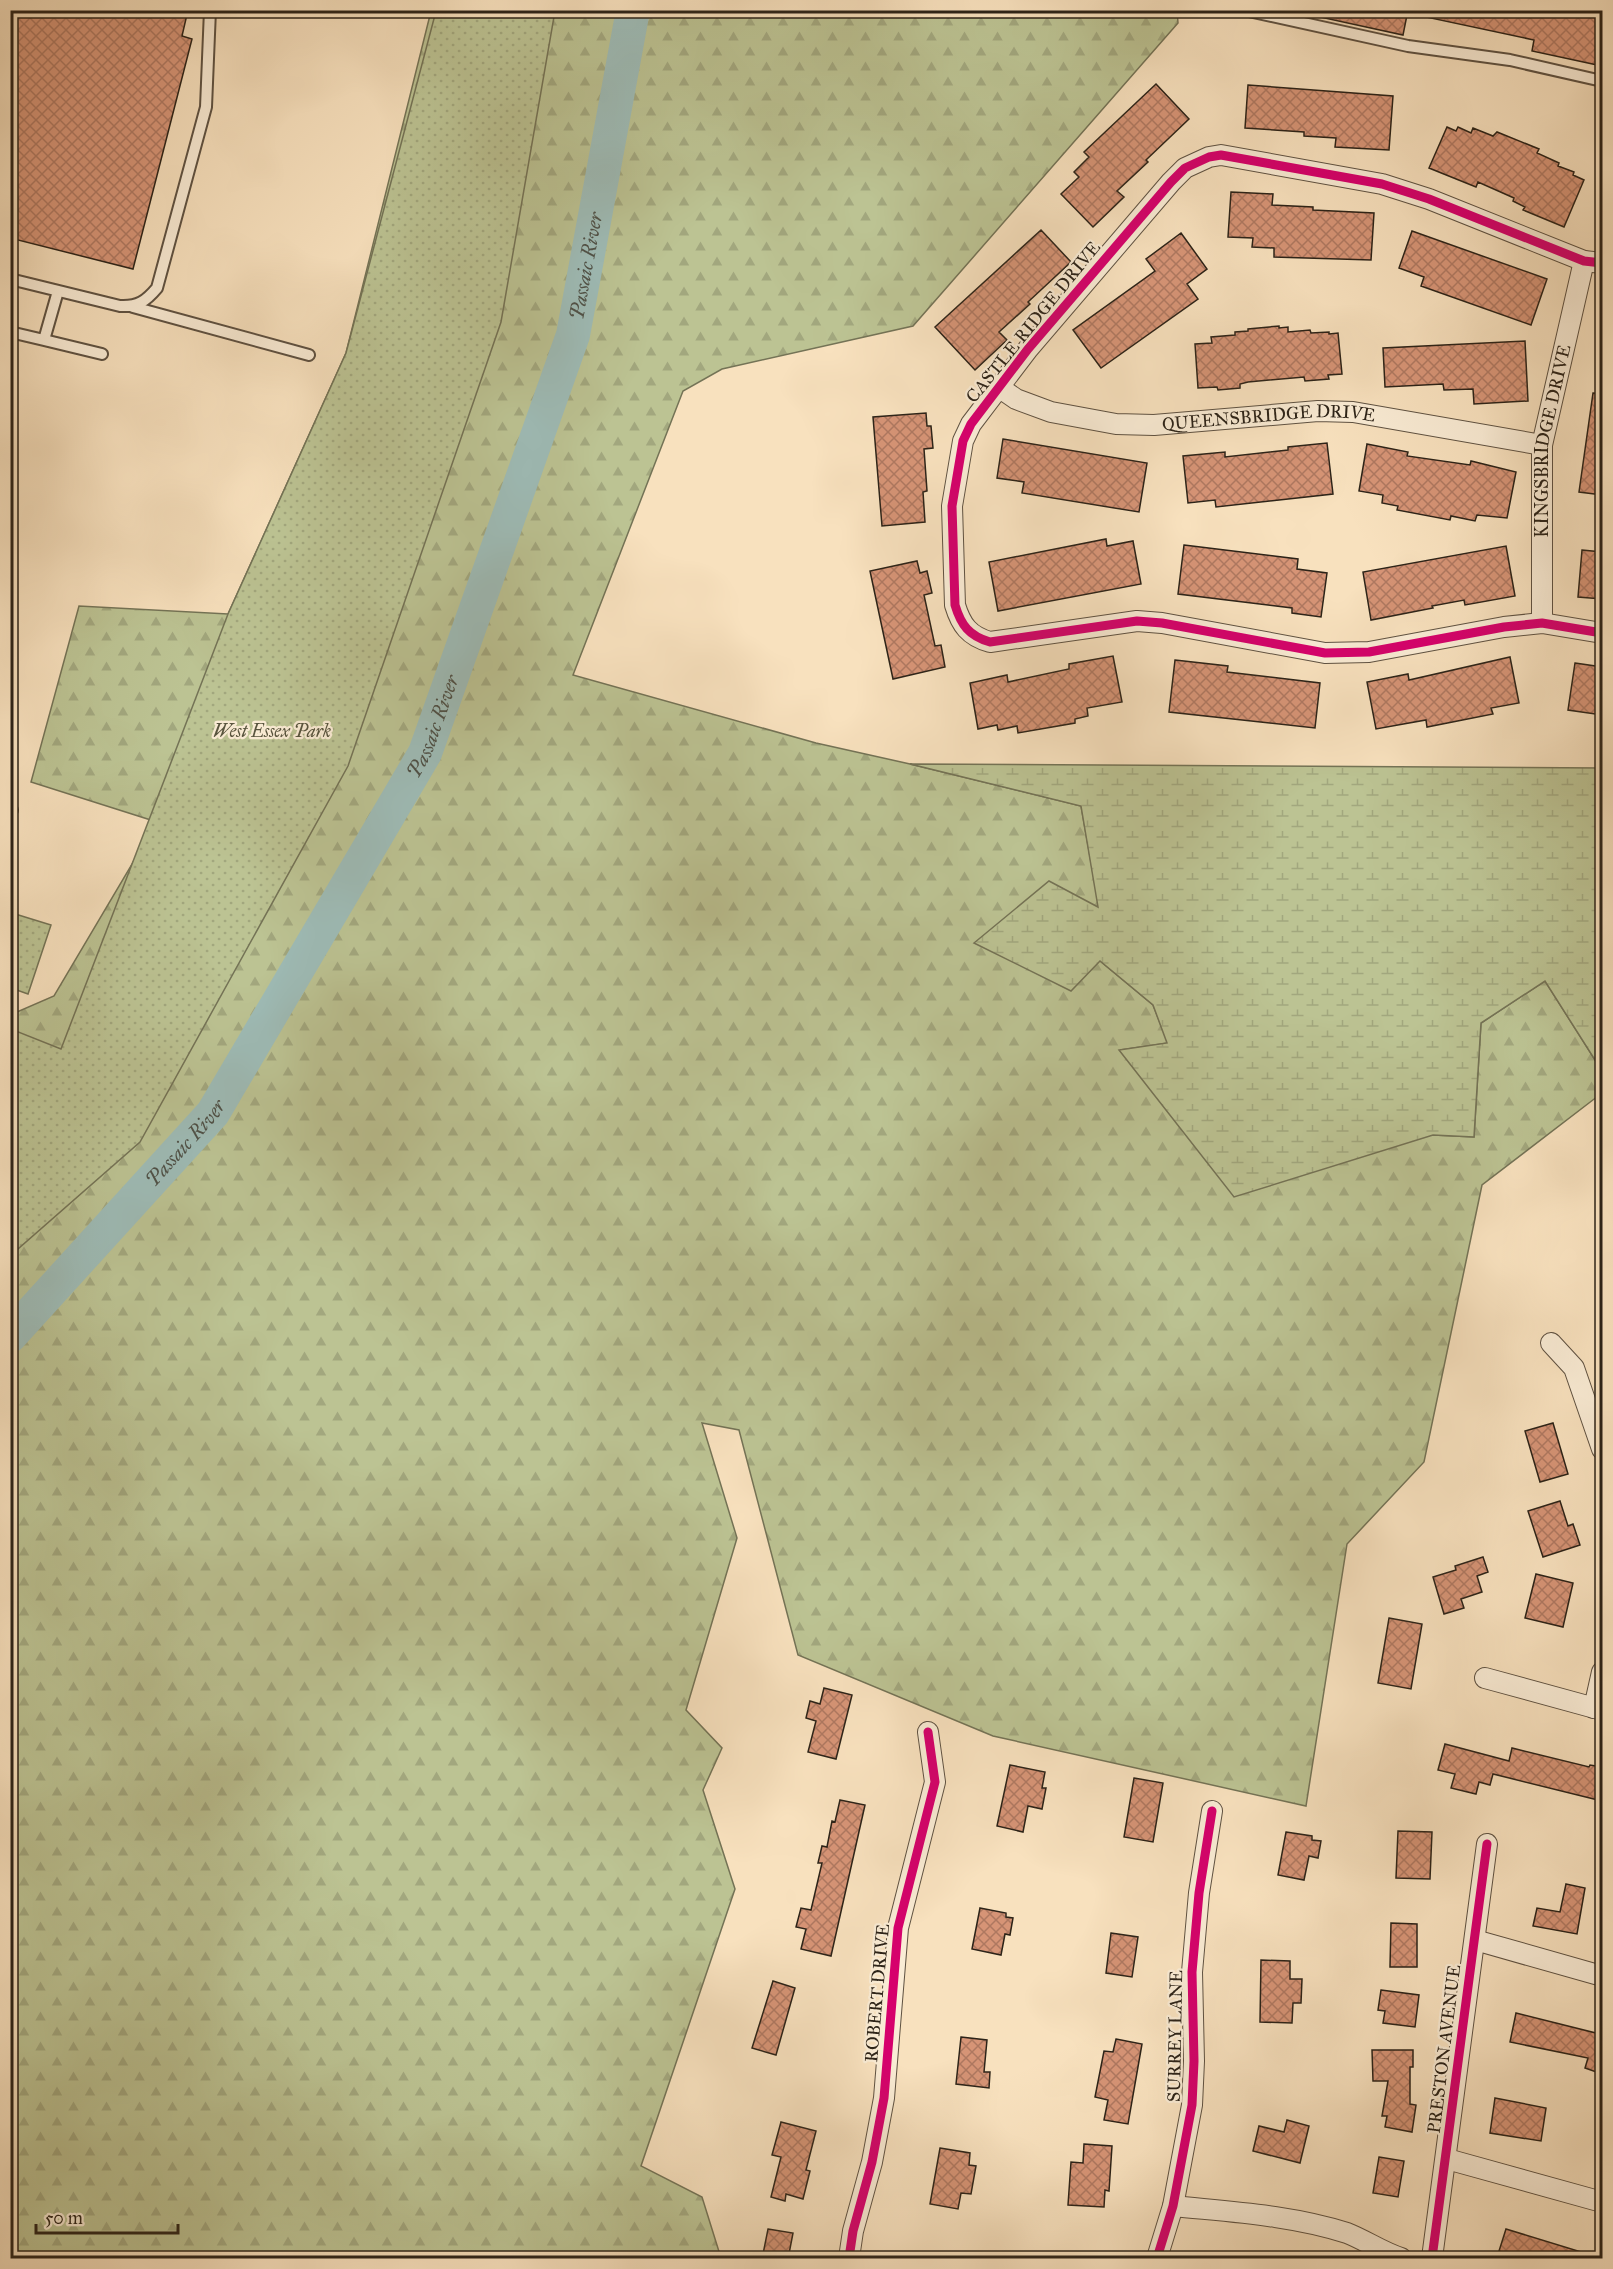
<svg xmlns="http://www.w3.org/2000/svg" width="1613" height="2269" viewBox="0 0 1613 2269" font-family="'IM FELL Great Primer',serif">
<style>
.forest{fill:url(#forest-firs);stroke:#747356;stroke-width:1.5}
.wetland{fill:url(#wetland-marsh);stroke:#747356;stroke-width:1.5}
.park{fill:url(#park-dots);stroke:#747356;stroke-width:1.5}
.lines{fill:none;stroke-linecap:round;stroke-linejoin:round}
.river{stroke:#9ebcb7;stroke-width:34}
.building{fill:url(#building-cross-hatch);stroke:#2c2318;stroke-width:1.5}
.service-casing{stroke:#5f5242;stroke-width:14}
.minor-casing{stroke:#5f5242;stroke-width:22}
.service{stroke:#faecd5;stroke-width:10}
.minor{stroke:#faecd5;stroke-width:20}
.cycleway-casing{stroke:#faecd5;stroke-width:13}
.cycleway{stroke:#d6006c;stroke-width:9}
.labels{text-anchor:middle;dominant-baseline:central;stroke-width:4.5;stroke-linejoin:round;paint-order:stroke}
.street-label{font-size:18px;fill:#2c2318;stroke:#faecd5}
.park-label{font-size:18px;font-style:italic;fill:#57533d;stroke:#faecd5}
.water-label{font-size:20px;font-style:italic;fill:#4e5148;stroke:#faecd5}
</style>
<defs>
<pattern id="forest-firs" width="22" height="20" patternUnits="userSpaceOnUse" patternTransform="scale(1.5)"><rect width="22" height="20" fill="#bcc393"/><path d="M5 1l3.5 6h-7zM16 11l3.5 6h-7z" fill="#a2a77e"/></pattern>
<pattern id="wetland-marsh" width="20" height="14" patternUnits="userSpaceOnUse" patternTransform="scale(1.5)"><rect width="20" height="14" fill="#bcc393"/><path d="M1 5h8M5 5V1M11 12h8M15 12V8" fill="none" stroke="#a2a77e"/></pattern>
<pattern id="park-dots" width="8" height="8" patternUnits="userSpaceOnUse" patternTransform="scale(1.5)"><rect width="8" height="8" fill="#bcc393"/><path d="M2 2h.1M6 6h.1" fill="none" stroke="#a2a77e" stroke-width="1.8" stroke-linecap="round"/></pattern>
<pattern id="building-cross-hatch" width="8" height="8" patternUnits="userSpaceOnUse" patternTransform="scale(1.5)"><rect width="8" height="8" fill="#d69476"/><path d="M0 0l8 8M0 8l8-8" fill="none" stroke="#ae7860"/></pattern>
</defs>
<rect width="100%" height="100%" fill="#f8e1be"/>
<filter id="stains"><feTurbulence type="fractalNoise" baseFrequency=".00333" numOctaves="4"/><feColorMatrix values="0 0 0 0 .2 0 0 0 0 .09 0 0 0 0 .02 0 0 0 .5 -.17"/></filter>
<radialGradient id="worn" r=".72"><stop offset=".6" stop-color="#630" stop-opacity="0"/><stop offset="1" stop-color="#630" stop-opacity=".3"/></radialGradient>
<!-- forest -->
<path class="forest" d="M1177 10 1178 23 913 326 722 369 683 391 573 675 816 743 910 764 1081 806 1099 907 1100 961 1153 1005 1168 1043 1120 1050 1433 1135 1474 1137 1481 1023 1545 981 1602 1071V1093L1482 1185 1424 1462 1347 1544 1306 1806 993 1736 798 1655 739 1430 702 1423 737 1538 686 1710 722 1748 703 1790 735 1889 641 2166 702 2197 721 2258H11L10 1015 54 996 157 822 31 782 79 606 228 614 346 353 431 11Z"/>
<!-- wetland -->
<path class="wetland" d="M910 764 1602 768V1071L1545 981 1481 1023 1474 1137 1433 1135 1234 1197 1119 1050 1167 1043 1153 1005 1100 961 1071 991 974 943 1049 881 1098 907 1081 806Z"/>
<!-- park -->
<path class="park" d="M436 11H555L501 322 348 766 140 1142 11 1255V1029L61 1049 228 614 346 353Z
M12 913 51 925 28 994 11 988Z"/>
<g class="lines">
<!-- river -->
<path class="river" id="s1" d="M10 1336 213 1113 425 753 573 335 633 10"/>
</g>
<!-- building -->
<path class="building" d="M10 10H188L182 36 192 39 133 269 10 238Z
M1321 10H1408L1403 35 1320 17Z
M1426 10H1602V66L1532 51 1534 40 1426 17Z
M1156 84 1189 119 1146 160 1148 162 1117 191 1124 197 1093 227 1061 194 1079 177 1074 172 1089 157 1084 152Z
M1248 85 1393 96 1389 150 1335 147 1336 138 1304 136V132L1245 128Z
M1447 127 1456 131 1458 127 1471 133 1473 128 1493 136 1497 132 1539 149 1537 153 1559 163 1558 166 1574 172 1573 175 1584 180 1564 227 1523 210 1525 207 1513 201 1514 198 1478 182 1476 187 1429 168Z
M1231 192 1273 194 1272 205 1313 207V210L1374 213 1371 260 1274 257V248L1252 247 1253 238 1228 237Z
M1041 230 1071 262 1028 302 1030 304 999 332 1007 340 975 370 935 327Z
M1412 231 1547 279 1531 325 1421 286 1424 277 1399 268Z
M1181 233 1207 269 1187 284 1198 299 1101 368 1073 330 1155 271 1146 259Z
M1279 326V328L1288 327V332L1310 330 1311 333 1329 332V334L1338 333 1342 374 1328 375 1329 379 1305 381 1304 377 1248 382 1240 384V388L1218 390 1217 387 1198 388 1195 344 1212 343 1211 337 1235 335V332L1248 331V329Z
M1525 341 1528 401 1474 404 1473 389 1444 390 1443 384 1385 387 1383 348Z
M1593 393 1602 394V495L1579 492Z
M926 413 927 426H931L933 448 924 449 927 491 923 492 925 522 882 526 873 417Z
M1003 439 1147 463 1139 512 1022 493 1024 482 997 478Z
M1327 443 1333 494 1216 507 1215 500 1188 503 1183 456 1225 452V457L1288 450V447Z
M1367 444 1408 452 1407 456 1470 465 1471 461 1516 472 1507 518 1477 515 1475 521 1451 516 1450 520 1397 510 1398 506 1382 503 1383 495 1359 491Z
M1106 539 1107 546 1133 541 1141 584 998 611 989 562Z
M1184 545 1298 559 1297 569 1327 573 1321 617 1292 613V608L1178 594Z
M1506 546 1515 596 1465 605 1464 600 1432 606 1433 608 1371 620 1363 572Z
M1582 550 1602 552V599L1578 597Z
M917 561 920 573 927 571 932 593 924 595 935 646 941 645 945 667 893 679 870 571Z
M1113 656 1122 702 1087 708 1088 716 1075 719V723L1018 733 1017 726 998 730 997 725 978 729 970 683 1007 675 1008 682 1069 669V664Z
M1510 657 1519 703 1491 708 1493 714 1427 727 1426 720 1376 729 1367 682 1408 674 1409 680Z
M1175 660 1228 666 1227 672 1320 683 1315 728 1169 712Z
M1575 663 1602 667V715L1568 710Z
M1553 1423 1568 1474 1540 1482 1525 1431Z
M1560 1501 1568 1526 1573 1524 1580 1545 1543 1557 1528 1511Z
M1483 1557 1488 1572 1477 1576 1482 1592 1461 1599 1464 1608 1444 1614 1433 1577 1456 1570 1455 1566Z
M1536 1574 1573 1583 1563 1627 1525 1618Z
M1389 1618 1422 1624 1411 1689 1378 1683Z
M824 1688 852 1695 836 1759 808 1752 816 1721 806 1718 810 1701 820 1704Z
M1445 1744 1509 1761 1512 1748 1589 1767 1590 1765 1602 1767V1801L1493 1774 1490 1785 1479 1782 1476 1794 1451 1788 1455 1774 1438 1770Z
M1010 1765 1045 1772 1042 1788H1046L1042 1809 1028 1806 1023 1832 997 1826Z
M1134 1778 1163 1783 1153 1842 1124 1837Z
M840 1800 865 1805 831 1956 801 1949 806 1929 796 1927 801 1908 811 1910 822 1863H818L822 1846 827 1847 832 1821 835 1822Z
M1398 1831 1432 1832 1430 1879 1396 1878Z
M1286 1832 1312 1836V1840L1321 1841 1318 1858 1309 1856 1304 1880 1278 1875Z
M1566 1884 1585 1888 1577 1934 1533 1926 1537 1908 1560 1912Z
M980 1908 1006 1913V1917L1013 1918 1010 1935 1005 1934 1001 1955 972 1949Z
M1391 1923 1417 1924V1967H1390Z
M1111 1933 1138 1937 1132 1977 1106 1973Z
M1261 1960 1290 1961V1979H1302L1301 2003H1293L1292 2023 1260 2022Z
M773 1981 795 1988 776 2055 752 2048Z
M1381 1990 1419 1995 1415 2027 1383 2023 1385 2011 1378 2010Z
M1516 2013 1596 2033 1599 2022 1602 2023V2074L1585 2068 1588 2058 1510 2042Z
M961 2037 987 2040 984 2072H990L989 2088 956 2084Z
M1116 2039 1142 2044 1128 2124 1104 2120 1108 2100 1095 2097 1104 2051 1113 2052Z
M1372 2050H1413V2067H1410V2104L1416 2105 1412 2132 1385 2127 1387 2116H1382L1388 2081H1373Z
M1495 2098 1546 2108 1541 2141 1490 2133Z
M1287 2120 1309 2126 1300 2163 1253 2151 1259 2126 1284 2132Z
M781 2122 816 2131 806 2170 810 2171 803 2199 786 2194 785 2201 771 2197 781 2157 772 2155Z
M1084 2144 1112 2146 1109 2191 1105 2190 1104 2207 1068 2205 1071 2162 1083 2163Z
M940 2148 970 2153 969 2165 976 2166 971 2194 961 2193 958 2209 930 2204Z
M1379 2157 1404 2161 1398 2197 1373 2193Z
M768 2229 793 2233 788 2259H762Z
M1506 2229 1591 2255 1590 2259H1524L1499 2251Z"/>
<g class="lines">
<!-- service casing -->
<g class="service-casing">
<path id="service" d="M1244 10 1408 46 1510 60 1602 81
M10 279 120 306C138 307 146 301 157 288L206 107 210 10
M58 291 44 340 102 354
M133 307 309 355
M10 332 44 340
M10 810H12"/>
</g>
<!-- minor casing -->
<g class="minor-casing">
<g id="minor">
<path d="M1602 263 1584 261 1429 199 1382 184 1221 155 1209 157 1185 168 1171 182 1028 349 971 424 963 441 952 506 955 605C961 625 969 636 990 642L1137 621 1162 623 1325 653 1369 652 1504 627 1542 623 1602 633"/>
<path id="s2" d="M1000 388 1016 399 1051 412 1116 424 1154 425 1318 411 1353 412 1542 445"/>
<path id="s3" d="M1542 623V445L1584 261"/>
<path d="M1551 1343 1574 1368 1602 1449"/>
<path d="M1485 1678 1602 1710"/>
<path d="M1594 1708 1602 1672"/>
<path d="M1475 1940 1602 1976"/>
<path d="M1447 2159 1602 2202"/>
<path d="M1173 2206C1231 2212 1291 2215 1347 2233 1365 2240 1382 2252 1401 2258"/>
<path d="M849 2258 853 2231 872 2162 884 2098 898 1928 935 1782 928 1732"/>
<path d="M1157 2258 1173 2206 1192 2105 1194 2061 1192 1972 1199 1893 1212 1811"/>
<path d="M1432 2258 1487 1844"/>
</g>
</g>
<!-- service -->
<use href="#service" class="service"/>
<!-- minor -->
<use href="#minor" class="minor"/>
<!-- cycleway casing -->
<g class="cycleway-casing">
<path id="cycleway" d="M1602 263 1584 261 1429 199 1382 184 1221 155 1209 157 1185 168 1171 182 1028 349 971 424 963 441 952 506 955 605C961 625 969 636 990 642L1137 621 1162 623 1325 653 1369 652 1504 627 1542 623 1602 633
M849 2258 853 2231 872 2162 884 2098 898 1928 935 1782 928 1732
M1157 2258 1173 2206 1192 2105 1194 2061 1192 1972 1199 1893 1212 1811
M1432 2258 1487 1844"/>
</g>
<!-- cycleway -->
<use href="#cycleway" class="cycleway"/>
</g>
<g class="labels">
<!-- street labels -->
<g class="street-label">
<text transform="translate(1033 322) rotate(-51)">CASTLE RIDGE DRIVE</text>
<text stroke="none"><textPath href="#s2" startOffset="276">QUEENSBRIDGE DRIVE</textPath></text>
<text stroke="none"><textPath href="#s3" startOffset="183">KINGSBRIDGE DRIVE</textPath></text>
<text transform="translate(877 1993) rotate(-85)">ROBERT DRIVE</text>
<text transform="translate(1175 2036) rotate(-89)">SURREY LANE</text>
<text transform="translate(1444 2049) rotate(-83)">PRESTON AVENUE</text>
</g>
<!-- park labels -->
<g class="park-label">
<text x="272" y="731">West Essex Park</text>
</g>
<!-- water labels -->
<g class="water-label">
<text stroke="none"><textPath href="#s1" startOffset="1233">Passaic River</textPath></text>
<text stroke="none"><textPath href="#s1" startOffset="747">Passaic River</textPath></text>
<text stroke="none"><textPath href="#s1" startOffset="261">Passaic River</textPath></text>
</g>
</g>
<!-- margin -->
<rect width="1613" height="2269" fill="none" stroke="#f8e1be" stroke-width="36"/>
<rect x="12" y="12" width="1589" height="2245" fill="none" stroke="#2c2318" stroke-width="3"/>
<rect x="18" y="18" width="1577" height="2233" fill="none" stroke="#2c2318" stroke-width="1.5"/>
<!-- scale -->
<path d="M36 2224v9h142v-9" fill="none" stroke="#2c2318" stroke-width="3"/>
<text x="45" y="2224" font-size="18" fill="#2c2318" stroke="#faecd5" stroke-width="4.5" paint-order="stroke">50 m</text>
<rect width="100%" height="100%" filter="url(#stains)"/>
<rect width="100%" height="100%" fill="url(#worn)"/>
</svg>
